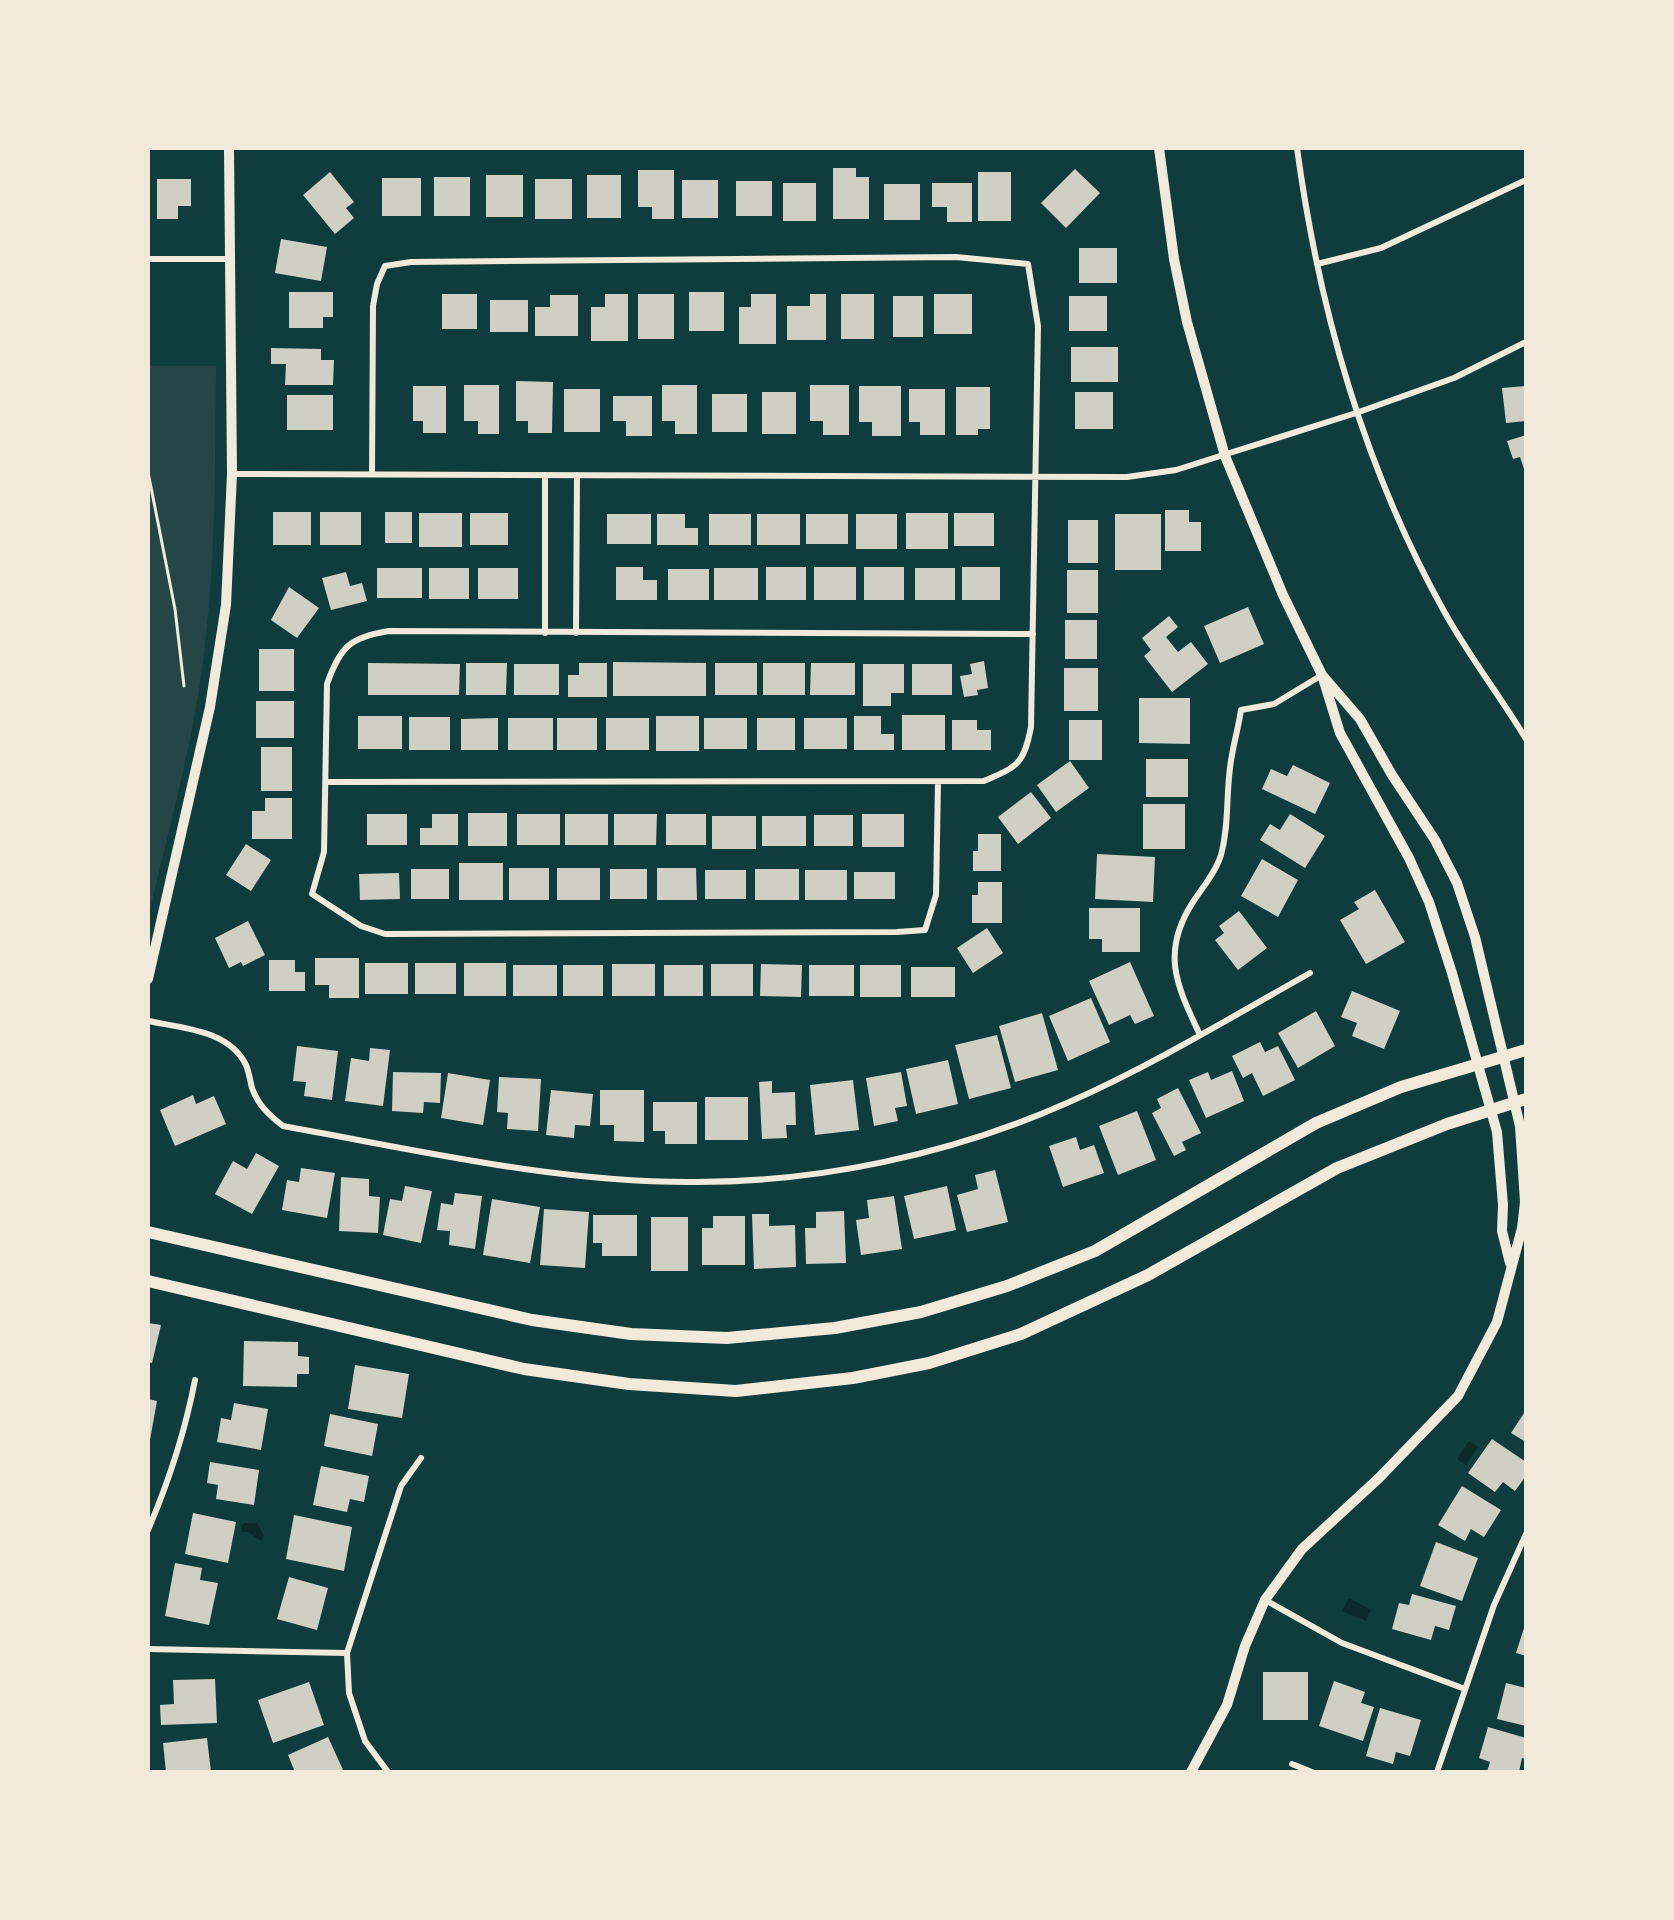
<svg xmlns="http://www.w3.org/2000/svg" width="1674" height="1920" viewBox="0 0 1674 1920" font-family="Figtree,sans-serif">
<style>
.green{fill:#244646}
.water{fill:#0a2a2b}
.building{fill:#cfcfc3}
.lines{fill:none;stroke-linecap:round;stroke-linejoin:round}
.path{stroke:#f1e9da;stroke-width:3}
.minor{stroke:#f1e9da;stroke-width:6}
.tertiary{stroke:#f1e9da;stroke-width:10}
.secondary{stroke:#f1e9da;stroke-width:12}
</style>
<rect width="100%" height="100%" fill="#0f3d3e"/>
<!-- green -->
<path class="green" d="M149 366H216C215 467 216 568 202 669 191 751 168 832 149 913Z"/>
<!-- water -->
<path class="water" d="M1469 1441 1478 1447 1466 1465 1457 1459Z
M244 1523H257L264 1536 261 1541 248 1532H242L241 1527Z
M1349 1598 1371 1610 1366 1621 1342 1611Z"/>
<!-- building -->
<path class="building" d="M833 168H856V177H869V219H833Z
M1075 169 1100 193 1066 228 1041 203Z
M638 170H674V219H652V207H638Z
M330 172 354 202 346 208 354 218 335 234 303 195Z
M978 172H1011V221H978Z
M486 175H523V217H486Z
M587 175H621V218H587Z
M434 177H470V216H434Z
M382 178H421V216H382Z
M157 179H191V206H178V219H157Z
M535 179H572V219H535Z
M682 180H718V218H682Z
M736 181H772V216H736Z
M783 183H816V221H783Z
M932 183H972V222H947V207H932Z
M884 184H920V220H884Z
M281 239 327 247 321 281 275 273Z
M1079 248H1117V283H1079Z
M289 292H333V317H323V328H289Z
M689 292H724V331H689Z
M442 294H477V329H442Z
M605 294H628V341H591V307H605Z
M638 294H674V339H638Z
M751 294H776V344H739V307H751Z
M810 294H826V340H787V306H810Z
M841 294H874V339H841Z
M934 294H972V334H934Z
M550 295H578V336H535V307H550Z
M893 296H923V337H893Z
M1069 296H1107V331H1069Z
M490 300H528V332H490Z
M1071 347H1118V382H1071Z
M271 348 321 349V360H334L333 385H285L286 364H271Z
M516 381 553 382 552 433H528V421H516Z
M464 385H499V434H478V421H464Z
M662 385H697V434H675V421H662Z
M810 385H849V435H823V421H810Z
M413 386H446V433H423V421H413Z
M859 386H901V436H872V422H859Z
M1526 386V421L1506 423 1502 388Z
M956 387H990V429H978V435H956Z
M564 389H600V432H564Z
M909 389H945V435H920V422H909Z
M762 392H796V434H762Z
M1075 392H1113V429H1075Z
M712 394H747V432H712Z
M287 395H333V430H287Z
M613 396H652V436H626V421H613Z
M1526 435V472H1525L1520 457 1513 459 1507 441Z
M1165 510H1189V522H1201V551H1165Z
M273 512H311V545H273Z
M320 512H361V545H320Z
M385 512H412V543H385Z
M419 513H462V547H419Z
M470 513H508V545H470Z
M906 513H948V549H906Z
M954 513H994V546H954Z
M607 514H651V544H607Z
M657 514H685V528H698V545H657Z
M709 514H751V545H709Z
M757 514H800V545H757Z
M806 514H848V544H806Z
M856 514H897V549H856Z
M1115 514H1161V570H1115Z
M1068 520H1098V563H1068Z
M616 567H643V580H657V600H616Z
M766 567H806V600H766Z
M814 567H856V600H814Z
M864 567H904V600H864Z
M962 567H1000V600H962Z
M377 568H422V598H377Z
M429 568H469V599H429Z
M478 568H518V599H478Z
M714 568H758V600H714Z
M915 568H955V600H915Z
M668 569H709V600H668Z
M1067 570H1098V613H1067Z
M346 572 350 586 362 583 367 601 331 610 322 578Z
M289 587 319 608 297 638 271 620Z
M1248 607 1264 644 1220 663 1204 626Z
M1169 616 1178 627 1166 637 1178 652 1191 642 1208 664 1172 692 1144 656 1151 650 1142 638Z
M1065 620H1097V659H1065Z
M259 649H294V691H259Z
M984 661 988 688 977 690 978 695 964 697 960 676 972 674 970 664Z
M613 662 706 663V696H613Z
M368 663 460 664 459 695H368Z
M466 663H507L506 695H466Z
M579 663H607V697H568V675H579Z
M715 663H757V695H715Z
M763 663H805V695H763Z
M811 663H855V695H810Z
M514 664H559V695H514Z
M863 664H904V693H891V706H863Z
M912 664H952V695H912Z
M1064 668H1098V711H1064Z
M1139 698H1190V744L1139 743Z
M256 701H294V738H256Z
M902 715H945V750H902Z
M358 716H402V749H358Z
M656 716H699V751H656Z
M854 716H881V734H894V750H854Z
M409 717H450V750H409Z
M498 718V750H461V719Z
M508 718H553V750H508Z
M557 718H597V750H557Z
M606 718H649V750H606Z
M704 718H747V749H704Z
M757 718H795V750H757Z
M804 718H847V749H804Z
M952 720H977V730H991V750H952Z
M1069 720H1102V760H1069Z
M261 747H292V791H261Z
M1146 759H1188V797H1146Z
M1070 761 1089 788 1056 812 1037 785Z
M1293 765 1330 783 1315 814 1262 789 1271 769 1287 776Z
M1031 792 1051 818 1018 844 998 817Z
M265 798H292V839H252V811H265Z
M1143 804H1185V849H1143Z
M468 813H507V846H468Z
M367 814H407V845H367Z
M432 814H458V845H420V828H432Z
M517 814H560V845H517Z
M565 814H608V845H565Z
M614 814H657L656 845H614Z
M666 814H706V845H666Z
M862 814H904V847H862Z
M1290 814 1325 836 1305 868 1260 840 1270 824 1280 830Z
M814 815H853V846H814Z
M712 816H756V849H712Z
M762 816H806V846H762Z
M978 834H1001V871H973V851H978Z
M246 844 271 860 251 891 226 875Z
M1097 854 1155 857 1153 902 1095 899Z
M1262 859 1298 880 1278 917 1241 896Z
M459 863H503V900H459Z
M509 868H549V900H509Z
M557 868H600V900H557Z
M657 868H696L697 900H657Z
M411 869H449V899H411Z
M610 869H647V899H610Z
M755 869H799V900H755Z
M705 870H746V899H705Z
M805 870H847V900H805Z
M854 872H895V899H854Z
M399 873 400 899 360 900 359 874Z
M978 882H1002V923H972V895H978Z
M1375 890 1405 942 1366 964 1340 920 1359 909 1354 902Z
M1089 908H1140V952H1102V939H1089Z
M1239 911 1267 948 1238 970 1215 940 1224 933 1219 926Z
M248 921 265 955 243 966 241 962 229 968 215 938Z
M987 928 1003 953 973 973 957 948Z
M315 958H359V998H329V985H315Z
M269 960H295V972H305V991H269Z
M1130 962 1154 1016 1135 1024 1130 1015 1109 1025 1089 981Z
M365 963H408V994H365Z
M415 963H456V994H415Z
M464 963H506V996H464Z
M612 964H655V996H612Z
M711 964H753V996H711Z
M761 964 802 965 801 997 760 996Z
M513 965H557V996H513Z
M563 965H603V996H563Z
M664 965H703V996H664Z
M809 965H854V996H809Z
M860 965H901V997H860Z
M911 967H955V997H911Z
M1352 991 1400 1011 1384 1049 1352 1036 1357 1023 1341 1017Z
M1091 998 1110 1042 1068 1061 1049 1016Z
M1316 1011 1335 1046 1298 1068 1278 1033Z
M1042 1013 1058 1070 1015 1082 999 1026Z
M997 1035 1011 1088 969 1099 955 1045Z
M1260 1042 1265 1052 1278 1046 1295 1080 1263 1096 1252 1073 1243 1078 1232 1056Z
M297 1046 338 1051 332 1100 304 1096 306 1082 293 1081Z
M370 1048 390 1050 383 1106 345 1101 351 1058 369 1061Z
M948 1060 958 1104 916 1114 906 1069Z
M1232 1071 1244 1101 1206 1118 1189 1080 1208 1072 1211 1080Z
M393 1072 441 1073 440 1103 424 1102 423 1113 392 1111Z
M901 1072 907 1106 895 1108 898 1121 874 1126 866 1078Z
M448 1073 490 1080 483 1125 441 1118Z
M499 1077 541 1079 538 1131 507 1129 508 1113 497 1112Z
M853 1080 859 1130 815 1135 810 1085Z
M772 1081V1093L795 1092 796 1125H786L787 1138 762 1139 759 1082Z
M1178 1088 1201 1133 1182 1142 1186 1150 1174 1156 1152 1113 1161 1108 1157 1099Z
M551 1090 593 1094 590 1126 575 1125 574 1138 546 1135Z
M600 1090H644V1142L614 1141V1125H600Z
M193 1095 196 1104 214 1096 226 1124 175 1146 160 1110Z
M705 1097H748V1140H705Z
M653 1102H697V1144H665V1131H653Z
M1137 1111 1156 1160 1118 1175 1099 1126Z
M1076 1137 1080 1150 1094 1145 1104 1173 1063 1187 1049 1146Z
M256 1153 279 1166 252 1214 215 1194 233 1161 247 1169Z
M301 1168 335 1173 327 1218 282 1210 287 1180 299 1182Z
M995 1170 1008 1222 967 1232 957 1195 978 1189 975 1175Z
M341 1177 369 1179V1196L380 1197 378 1233 339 1231Z
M405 1186 432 1191 421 1243 383 1235 390 1199 402 1201Z
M947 1186 956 1230 914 1239 904 1196Z
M455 1193 482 1196 475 1249 449 1245 450 1231 437 1230 441 1203 453 1205Z
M894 1196 902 1249 861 1255 856 1220 869 1218 867 1200Z
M492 1199 540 1207 530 1263 483 1255Z
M544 1209 589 1212 585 1268 540 1265Z
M844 1211 846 1263 806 1264 805 1228H816V1212Z
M752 1214H769V1226L795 1225 796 1267 754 1269Z
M593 1215H637V1256H602V1243H593Z
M713 1216H745V1265H702V1228H713Z
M651 1217H688V1271H651Z
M148 1323 161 1325 152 1363 148 1362Z
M244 1341 298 1342V1356L309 1357V1374H297V1387L243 1386Z
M355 1365 409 1374 402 1418 348 1409Z
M148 1399 157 1401 150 1440H148Z
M234 1403 268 1409 261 1450 217 1442 221 1418 231 1420Z
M1526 1410V1442L1511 1433Z
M330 1414 378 1424 372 1456 324 1446Z
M1492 1439 1526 1462V1476L1515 1491 1503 1482 1495 1492 1468 1473Z
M210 1462 259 1470 254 1505 216 1499 218 1485 207 1483Z
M321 1466 369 1476 364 1502 350 1499 347 1512 313 1505Z
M1462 1486 1501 1510 1484 1537 1471 1529 1465 1541 1438 1525Z
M193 1513 236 1522 228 1563 185 1554Z
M294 1515 352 1527 344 1571 286 1559Z
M1436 1542 1478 1558 1462 1601 1420 1586Z
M175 1563 202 1568 200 1580 218 1583 209 1625 165 1616Z
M289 1577 328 1588 317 1630 277 1619Z
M1412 1594 1456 1606 1449 1630 1435 1626 1431 1640 1392 1629 1399 1603 1409 1605Z
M1524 1628 1526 1629V1656L1516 1653Z
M1263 1672H1308V1720H1263Z
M215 1679 217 1723 161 1725 160 1705 174 1704 173 1680Z
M1334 1681 1365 1692 1361 1703 1374 1707 1363 1741 1319 1726Z
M309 1682 324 1725 273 1743 258 1700Z
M1506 1683 1526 1688V1726L1497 1719Z
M1380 1708 1421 1720 1410 1756 1396 1752 1393 1764 1366 1756Z
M1488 1727 1526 1738V1759L1522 1758 1519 1772H1487L1490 1762 1479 1758Z
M328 1737 344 1772H295L288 1755Z
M207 1738 211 1772H166L163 1743Z"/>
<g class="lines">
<!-- path -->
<path class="path" d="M148 472 175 609 184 686"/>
<!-- minor -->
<path class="minor" d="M1297 148C1319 310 1365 470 1445 613 1469 656 1500 696 1526 739
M148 259H229
M1317 264 1381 248 1526 180
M232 474 1127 477 1176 470 1356 413 1454 378 1526 342
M545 475V633
M576 633 577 475
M327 782 984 781C1018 767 1024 763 1031 727L1038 326 1028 264 956 257 411 262 385 266 377 284 373 306 372 473
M938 782 936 895 925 930 897 932 385 934 361 926 312 894 324 852 327 684C340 647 350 637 389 631L1033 634
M148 1021C182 1028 229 1030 246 1065 249 1072 250 1080 252 1088 258 1105 269 1115 283 1126 417 1150 553 1182 689 1182 817 1183 950 1155 1067 1103 1151 1066 1230 1018 1310 973
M1200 1035C1177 986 1160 953 1193 902 1202 888 1216 872 1221 855 1229 826 1226 798 1230 768 1232 749 1238 730 1241 710L1274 704 1322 675
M148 1530C169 1481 185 1432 195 1380
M1265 1600 1342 1643 1465 1689
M148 1649 347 1653
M1292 1764 1312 1772
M388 1772 365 1741 349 1693 347 1653 401 1486 421 1458
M1437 1772 1494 1605 1526 1534"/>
<!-- tertiary -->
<path class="tertiary" d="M1159 148 1174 259 1187 322 1225 456 1283 595 1322 675 1340 733 1409 858 1429 902 1452 973 1497 1132 1503 1205 1502 1231 1510 1263
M148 979 210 707 226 605 232 474 229 148
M1191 1772 1227 1705 1245 1646 1265 1600 1302 1549 1379 1478 1458 1396 1497 1322 1522 1228 1525 1202 1520 1126 1475 937 1457 883 1435 840 1392 775 1360 719 1322 675"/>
<!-- secondary -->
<path class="secondary" d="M148 1232 532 1320 631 1334 727 1338 835 1328 921 1312 1007 1286 1095 1251 1316 1123 1401 1087 1526 1050
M148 1281 524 1369 629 1384 736 1391 853 1378 929 1363 1021 1334 1148 1275 1337 1168 1447 1124 1526 1099"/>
</g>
<!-- border -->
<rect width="1674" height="1920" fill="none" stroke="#f1e9da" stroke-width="300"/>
</svg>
